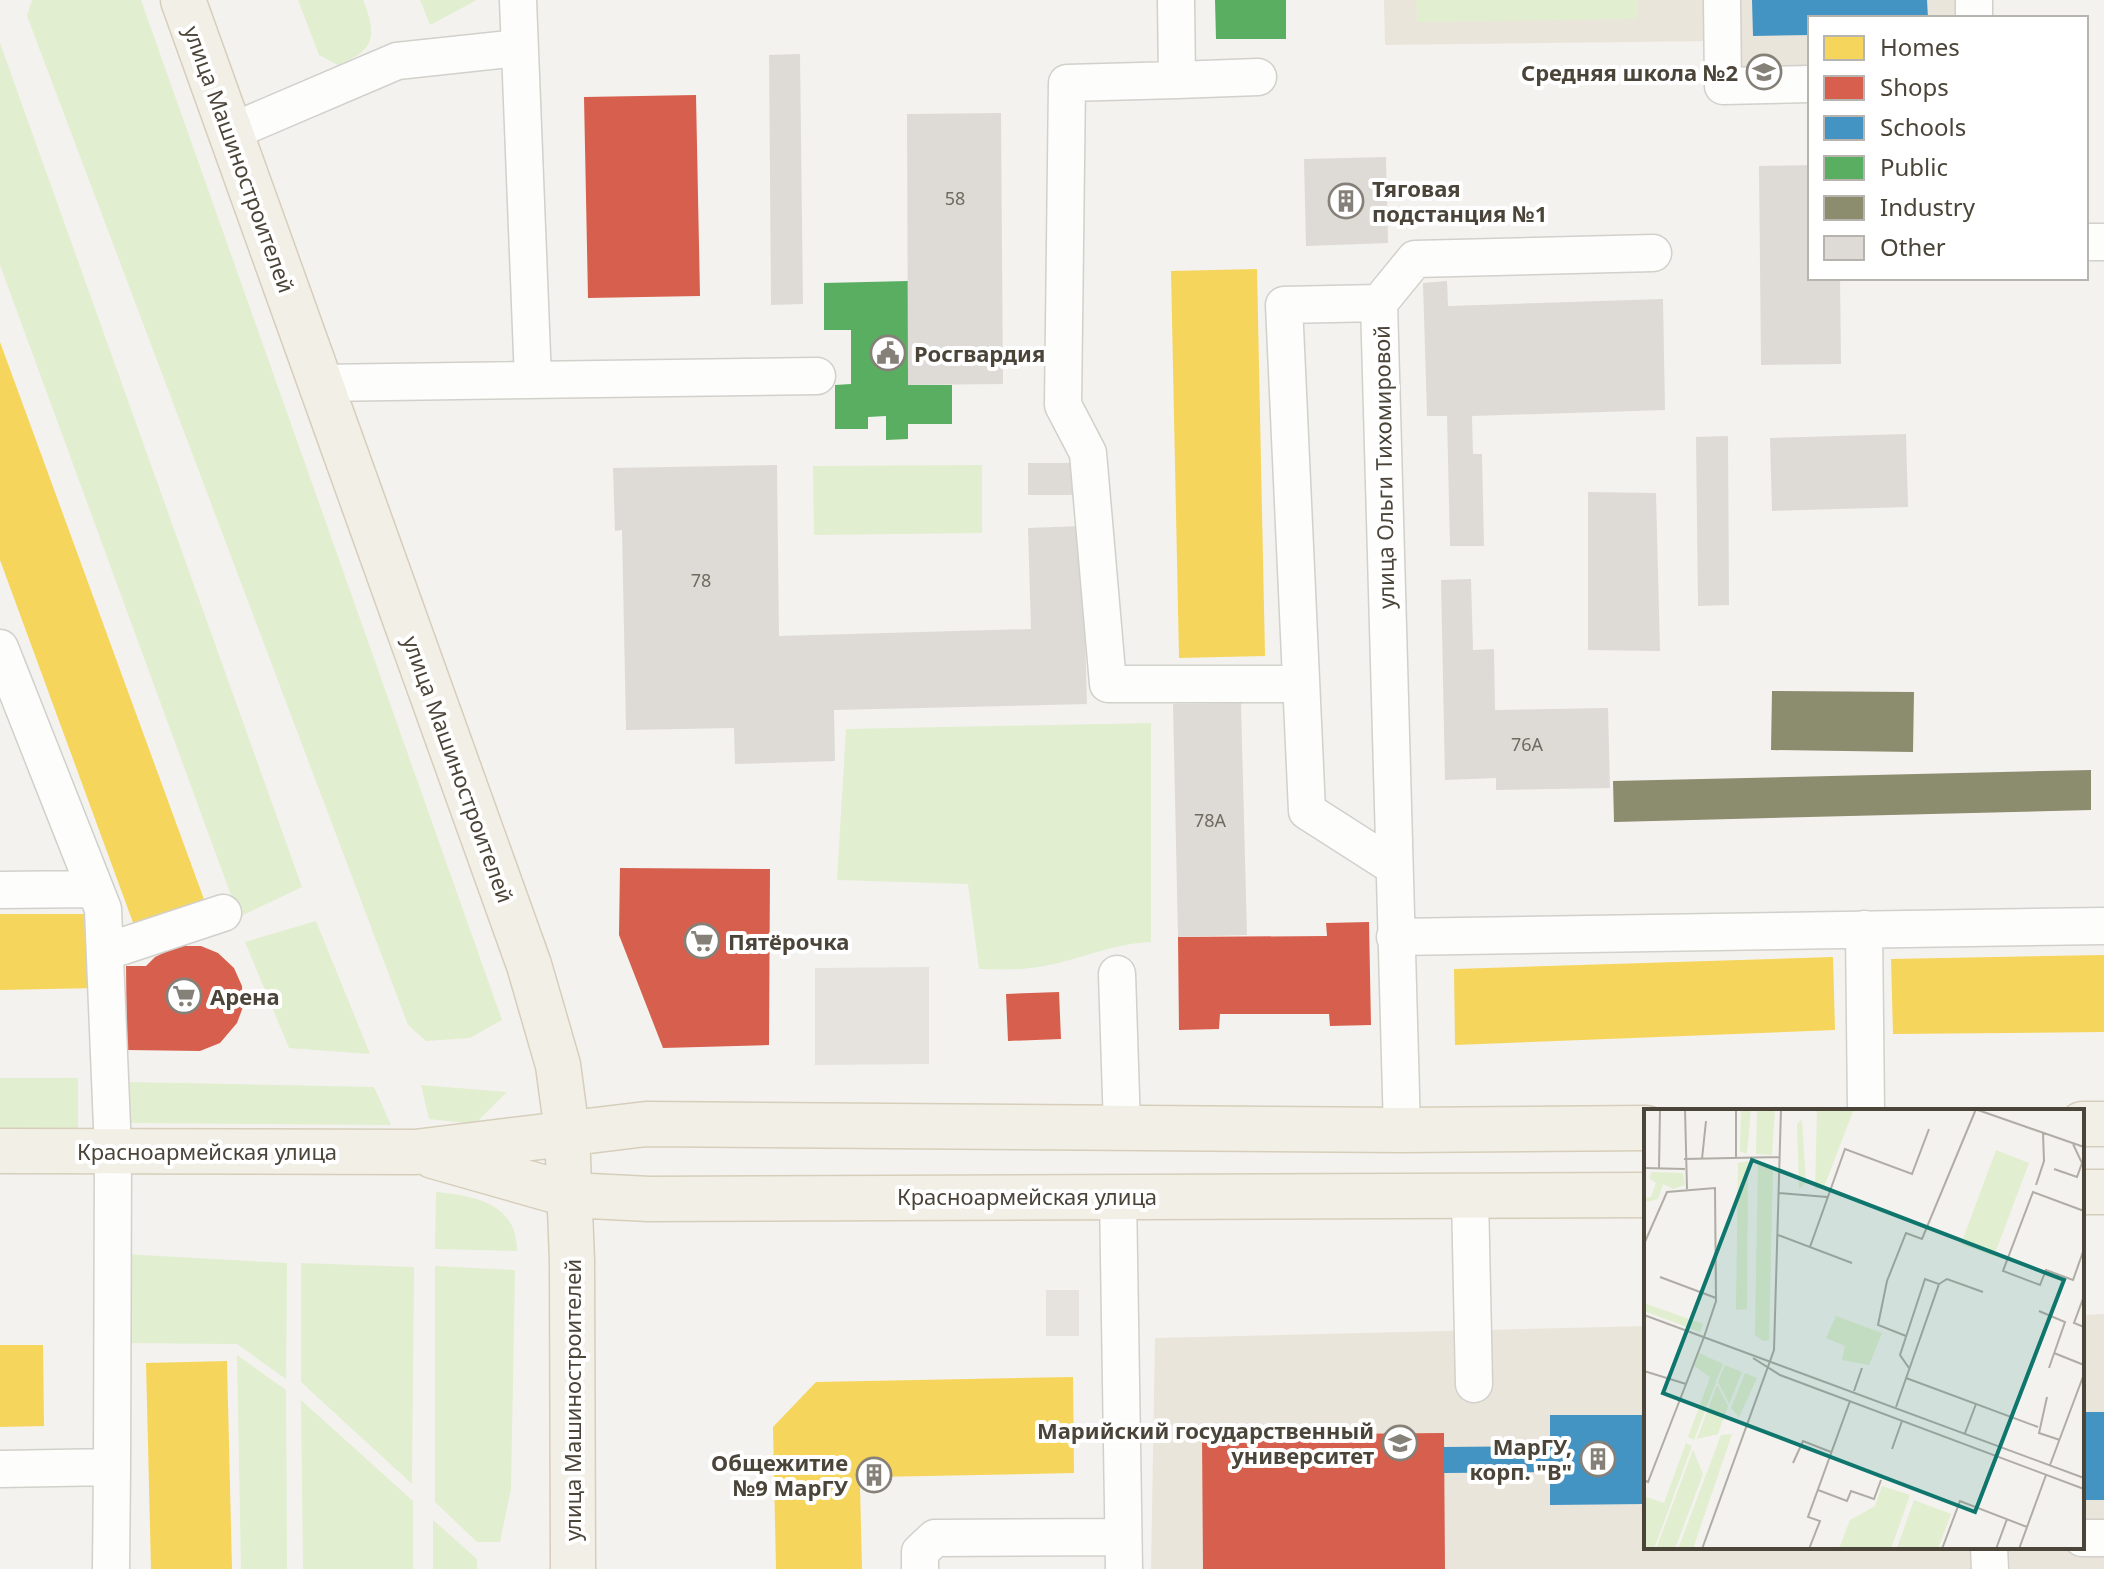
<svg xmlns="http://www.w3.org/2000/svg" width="2104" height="1569" viewBox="0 0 2104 1569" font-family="'Noto Sans',sans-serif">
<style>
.education{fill:#eae5da}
.green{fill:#e1eecf}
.parking{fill:#e6e3df}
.homes{fill:#f6d55c}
.shops{fill:#d6604d}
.schools{fill:#4393c3}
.public{fill:#5aae61}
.industry{fill:#8c8c6e}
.building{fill:#dedbd6}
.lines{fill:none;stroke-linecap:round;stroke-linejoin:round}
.minor-casing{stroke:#d2d0cb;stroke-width:39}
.major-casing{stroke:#d6cebb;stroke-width:47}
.minor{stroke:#fdfdfc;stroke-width:36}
.major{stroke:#f2efe6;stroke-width:44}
.labels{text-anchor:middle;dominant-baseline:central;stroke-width:8;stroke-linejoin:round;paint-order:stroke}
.number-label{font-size:18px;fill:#706a61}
.poi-label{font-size:22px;font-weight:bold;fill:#4b4439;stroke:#fff;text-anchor:end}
.street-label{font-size:22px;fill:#4b4439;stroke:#fff}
.inset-road{fill:none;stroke:#b0aca6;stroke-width:2}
.view{fill:#0f766e;fill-opacity:0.15;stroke:#0f766e;stroke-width:4}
.inset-edge{fill:none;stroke:#4b4439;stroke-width:4}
</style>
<rect width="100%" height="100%" fill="#f4f2ee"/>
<!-- education -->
<path class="education" d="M1384 0H1987V18H1810V98L1719 99 1718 41 1385 45Z
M2104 1314V1569H1151L1155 1338 1646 1326V1547H2082V1315Z"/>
<!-- green -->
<path class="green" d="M32 0H141L502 1020 470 1038 426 1041 408 1025 27 16Z
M298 0H363C378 37 374 51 338 65L319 55Z
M420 0H477L430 25Z
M1416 0H1638V19L1417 22Z
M0 43 302 887 239 917 0 265Z
M982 465V533L814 535 813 466Z
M1151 723V942C1113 944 1089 956 1054 964 1029 970 1004 970 979 969L968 884 837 880 846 729Z
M316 921 370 1054 289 1048 245 942Z
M0 1078H78V1129H0Z
M128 1082 374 1087 391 1125 130 1123Z
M421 1085 507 1092 475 1124 429 1119Z
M436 1192C475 1196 517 1203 517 1251L435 1249Z
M122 1254 287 1263 286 1379 237 1344 122 1343Z
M301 1263 414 1267 412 1484 301 1382Z
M435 1266 515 1270 511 1489 500 1542H477L435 1502Z
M237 1355 286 1390 287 1569H241Z
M301 1400 413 1501V1569H303Z
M433 1520 477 1559V1569H433Z"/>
<!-- parking -->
<path class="parking" d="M929 967V1064L815 1065V968Z
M1046 1290H1079V1336H1046Z"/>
<!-- homes -->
<path class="homes" d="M1257 269 1265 656 1179 658 1171 271Z
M0 342 205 902 135 928 0 560Z
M0 914H93L96 988 0 990Z
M2104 955V1032L1893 1034 1891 959Z
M1833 957 1835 1030 1455 1045 1454 969Z
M0 1345H43L44 1426 0 1427Z
M227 1361 232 1569H151L146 1363Z
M1073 1377 1074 1473 875 1477 860 1486 862 1569H776L773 1427 816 1382Z"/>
<!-- shops -->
<path class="shops" d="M696 95 700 296 588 298 584 97Z
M620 868 770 869 769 1045 663 1048 619 935Z
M1369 922 1371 1025 1330 1026 1329 1014H1220L1219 1029 1179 1030 1178 937 1327 936 1326 923Z
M178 946H201L218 953 234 968 242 986 243 1007 237 1023 220 1043 200 1051 127 1050 126 966H146L155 957Z
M1059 992 1061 1039 1008 1041 1006 994Z
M1444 1433 1445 1569H1203L1202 1435Z"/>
<!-- schools -->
<path class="schools" d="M1752 0H1927L1928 18H1810V35L1753 36Z
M2082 1412H2104V1500H2082Z
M1550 1415H1646V1504L1550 1505V1472L1444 1473V1447L1550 1446Z"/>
<!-- public -->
<path class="public" d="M1215 0H1286V39H1216Z
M908 281V385H952V424H908V439L886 440V416L868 417V429H835V385L851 384V330H824V283Z"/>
<!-- industry -->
<path class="industry" d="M1772 691 1914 692 1913 752 1771 750Z
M2091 770V810L1614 822 1613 781Z"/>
<!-- building -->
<path class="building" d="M800 54 803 304 771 305 769 55Z
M1001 113 1003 384 908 385 907 114Z
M1386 157 1388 243 1306 246 1304 159Z
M1810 165V278H1840L1841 364 1761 365 1759 166Z
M1447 281 1448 306 1663 299 1665 410 1472 416 1473 454H1482L1484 546H1450L1447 416H1427L1423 283Z
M1906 434 1908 507 1772 511 1770 438Z
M1728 436 1729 605 1698 606 1696 437Z
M1028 463H1074V495H1028Z
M777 465 779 636 1031 629 1028 528 1082 526 1087 704 834 710 835 761 735 764 734 728 626 730 622 530 615 531 613 468Z
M1588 492 1656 493 1660 651 1588 650Z
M1471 579 1473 650 1494 649 1495 710 1608 708 1610 788 1496 790V778L1445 780 1441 580Z
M1241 703 1247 935 1178 937 1173 704Z"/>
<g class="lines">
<!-- minor casing -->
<g class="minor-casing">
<path id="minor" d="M518 0 533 380
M1176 0 1177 80 1067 83 1063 405 1088 453 1108 684H1301
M1722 0 1723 86 1810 84
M1974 0V18
M1177 80 1258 77
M231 132 397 61 519 48
M2086 242H2104
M1379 303 1415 259 1653 253
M320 383 817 376
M0 648 103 909 113 1151 112 1467 0 1469
M1393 866 1307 811 1284 305 1379 303 1402 1130
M0 890 95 889
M1864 929 1866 1111
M1395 937 2104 926
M105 952 223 913
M1117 974 1122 1127
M1118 1195 1124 1569
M1470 1196 1474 1384
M2082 1538H2104
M1989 1547 1990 1569
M111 1569 112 1467
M920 1569V1552L935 1538 1123 1537"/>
</g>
<!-- major casing -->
<g class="major-casing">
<path id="major" d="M183 0 529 965 558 1065 567 1132 572 1261 573 1569
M2082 1124H2104
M0 1151 415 1152 646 1124 1402 1130 1646 1128
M433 1156 570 1195 649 1199 1646 1195
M2082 1192H2104"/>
</g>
<!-- minor -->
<use href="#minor" class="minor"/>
<!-- major -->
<use href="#major" class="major"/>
</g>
<!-- icons -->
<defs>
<g id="school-ring" transform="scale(1.8)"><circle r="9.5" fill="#fff" stroke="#868178" stroke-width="1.5"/><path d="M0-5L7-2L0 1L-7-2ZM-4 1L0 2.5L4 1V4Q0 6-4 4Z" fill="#868178"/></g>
<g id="building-ring" transform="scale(1.8)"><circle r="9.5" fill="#fff" stroke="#868178" stroke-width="1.5"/><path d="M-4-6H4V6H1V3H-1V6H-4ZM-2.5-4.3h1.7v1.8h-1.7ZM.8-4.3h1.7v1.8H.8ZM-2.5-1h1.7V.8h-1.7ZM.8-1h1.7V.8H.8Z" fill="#868178"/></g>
<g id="civic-ring" transform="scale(1.8)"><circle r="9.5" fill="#fff" stroke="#868178" stroke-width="1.5"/><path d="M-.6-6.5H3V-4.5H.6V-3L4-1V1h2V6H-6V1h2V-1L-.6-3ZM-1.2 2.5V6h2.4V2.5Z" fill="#868178"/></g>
<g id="supermarket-ring" transform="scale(1.8)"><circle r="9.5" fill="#fff" stroke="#868178" stroke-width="1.5"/><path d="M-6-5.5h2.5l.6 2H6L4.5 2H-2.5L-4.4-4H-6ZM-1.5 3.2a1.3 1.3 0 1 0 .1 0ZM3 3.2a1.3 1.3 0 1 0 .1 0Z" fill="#868178"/></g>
<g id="university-ring" transform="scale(1.8)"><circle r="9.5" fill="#fff" stroke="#868178" stroke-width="1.5"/><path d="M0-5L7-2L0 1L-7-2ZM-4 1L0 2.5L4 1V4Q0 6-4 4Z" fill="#868178"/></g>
</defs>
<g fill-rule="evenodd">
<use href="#school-ring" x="1764" y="72"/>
<use href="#building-ring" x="1346" y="201"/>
<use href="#civic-ring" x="888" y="353"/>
<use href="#supermarket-ring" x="702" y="941"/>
<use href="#supermarket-ring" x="184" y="996"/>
<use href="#university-ring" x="1400" y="1443"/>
<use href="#building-ring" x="1598" y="1459"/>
<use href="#building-ring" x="874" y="1475"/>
</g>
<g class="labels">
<!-- number labels -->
<g class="number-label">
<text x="955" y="198">58</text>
<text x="701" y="580">78</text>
<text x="1527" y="744">76А</text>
<text x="1210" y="820">78А</text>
</g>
<!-- poi labels -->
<g class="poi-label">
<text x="1738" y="72">Средняя школа №2</text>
<text x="1372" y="188" text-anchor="start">Тяговая<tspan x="1372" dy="25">подстанция №1</tspan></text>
<text x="914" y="353" text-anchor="start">Росгвардия</text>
<text x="728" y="941" text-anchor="start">Пятёрочка</text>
<text x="210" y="996" text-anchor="start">Арена</text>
<text x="1374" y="1430">Марийский государственный<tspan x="1374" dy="25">университет</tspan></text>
<text x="1572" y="1446">МарГУ,<tspan x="1572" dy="25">корп. "В"</tspan></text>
<text x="848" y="1462">Общежитие<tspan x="848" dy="25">№9 МарГУ</tspan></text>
</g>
<!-- street labels -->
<g class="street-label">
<text transform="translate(240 159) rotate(70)">улица Машиностроителей</text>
<text transform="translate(1383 467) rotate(-91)">улица Ольги Тихомировой</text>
<text transform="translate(459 769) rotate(70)">улица Машиностроителей</text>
<text x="207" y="1151">Красноармейская улица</text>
<text x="1027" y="1196">Красноармейская улица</text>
<text transform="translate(572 1400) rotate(-90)">улица Машиностроителей</text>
</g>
</g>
<!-- overview -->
<g transform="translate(1644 1109)">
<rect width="440" height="440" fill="#f4f2ee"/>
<path d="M97 0H107L103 45 96 42ZM113 0H131L128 46 112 45ZM173 0H210L180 78 171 80ZM158 10 162 74 155 80 153 15ZM352 41 385 54 350 147 317 135ZM104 52 103 200 92 201 94 54ZM114 52 129 57 125 231 119 232 111 226ZM7 63 39 64 41 76 29 80 19 75 14 90 3 93 0 89 7 88 12 74 6 70ZM0 194 59 215 56 223 0 202ZM192 207 238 224 225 256 198 251 201 237 182 229ZM55 244 79 255 72 272 50 257ZM81 256 98 263 85 295 74 273ZM101 264 113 269 95 308 87 299ZM67 266 72 273 50 331 44 328ZM73 276 84 297 74 325 53 330ZM88 325 49 440H34L77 326ZM42 334 48 337 10 440H0V387L20 394ZM49 341 59 365 31 440H12ZM238 377 266 386 247 440H195L206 411 231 397ZM270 391 307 405 294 440 253 439Z" fill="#e1eecf"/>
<path class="inset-road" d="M41 0 43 80M92 0V49M331 0 440 38M40 50 136 48M58 50 62 12M0 59 41 60M15 60 16 0M410 60 433 68 438 54 429 35M392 76 400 52 399 24M135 84 183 88M440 102 389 83 359 162 396 176 402 161 429 171 440 140M134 126 208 154M0 135 23 83 71 79 72 192 60 228 42 275 0 262M166 138 201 40 268 65 285 20M16 168 72 189M295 175 303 170 339 183M440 187 430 214 440 218M395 202 421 213 405 259M0 206 440 369M262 227 234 216 243 172 262 124 278 130 332 0M410 244 440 256M109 249 136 266 440 380M262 269 394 318M210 282 218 259M403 288 395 324 416 331M252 298 295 175 281 170 256 246 265 259M321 324 332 295M248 340 258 312M149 354 159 332 187 343M406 356 440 265M0 371 4 373 42 275M174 381 203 392 207 382 230 390 237 371M58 440 130 241 137 0M165 440 176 412 164 408 206 292M298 440 316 392 383 418M352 440 363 410M375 440 402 366"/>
<path class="view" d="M108 51 420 171 331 403 19 284Z"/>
<rect width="440" height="440" class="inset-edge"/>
</g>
<!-- legend -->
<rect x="1808" y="16" width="280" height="264" fill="#ffffff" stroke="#b7b4b0" stroke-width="2"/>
<rect x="1824" y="36" width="40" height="24" fill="#f6d55c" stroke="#b7b4b0" stroke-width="2"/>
<text x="1880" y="56" font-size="24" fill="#4b4439">Homes</text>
<rect x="1824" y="76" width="40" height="24" fill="#d6604d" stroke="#b7b4b0" stroke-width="2"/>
<text x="1880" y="96" font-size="24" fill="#4b4439">Shops</text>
<rect x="1824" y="116" width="40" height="24" fill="#4393c3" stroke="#b7b4b0" stroke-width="2"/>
<text x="1880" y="136" font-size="24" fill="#4b4439">Schools</text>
<rect x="1824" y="156" width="40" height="24" fill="#5aae61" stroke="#b7b4b0" stroke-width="2"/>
<text x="1880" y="176" font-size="24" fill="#4b4439">Public</text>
<rect x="1824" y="196" width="40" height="24" fill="#8c8c6e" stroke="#b7b4b0" stroke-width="2"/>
<text x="1880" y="216" font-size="24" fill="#4b4439">Industry</text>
<rect x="1824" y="236" width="40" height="24" fill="#dedbd6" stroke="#b7b4b0" stroke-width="2"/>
<text x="1880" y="256" font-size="24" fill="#4b4439">Other</text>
</svg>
